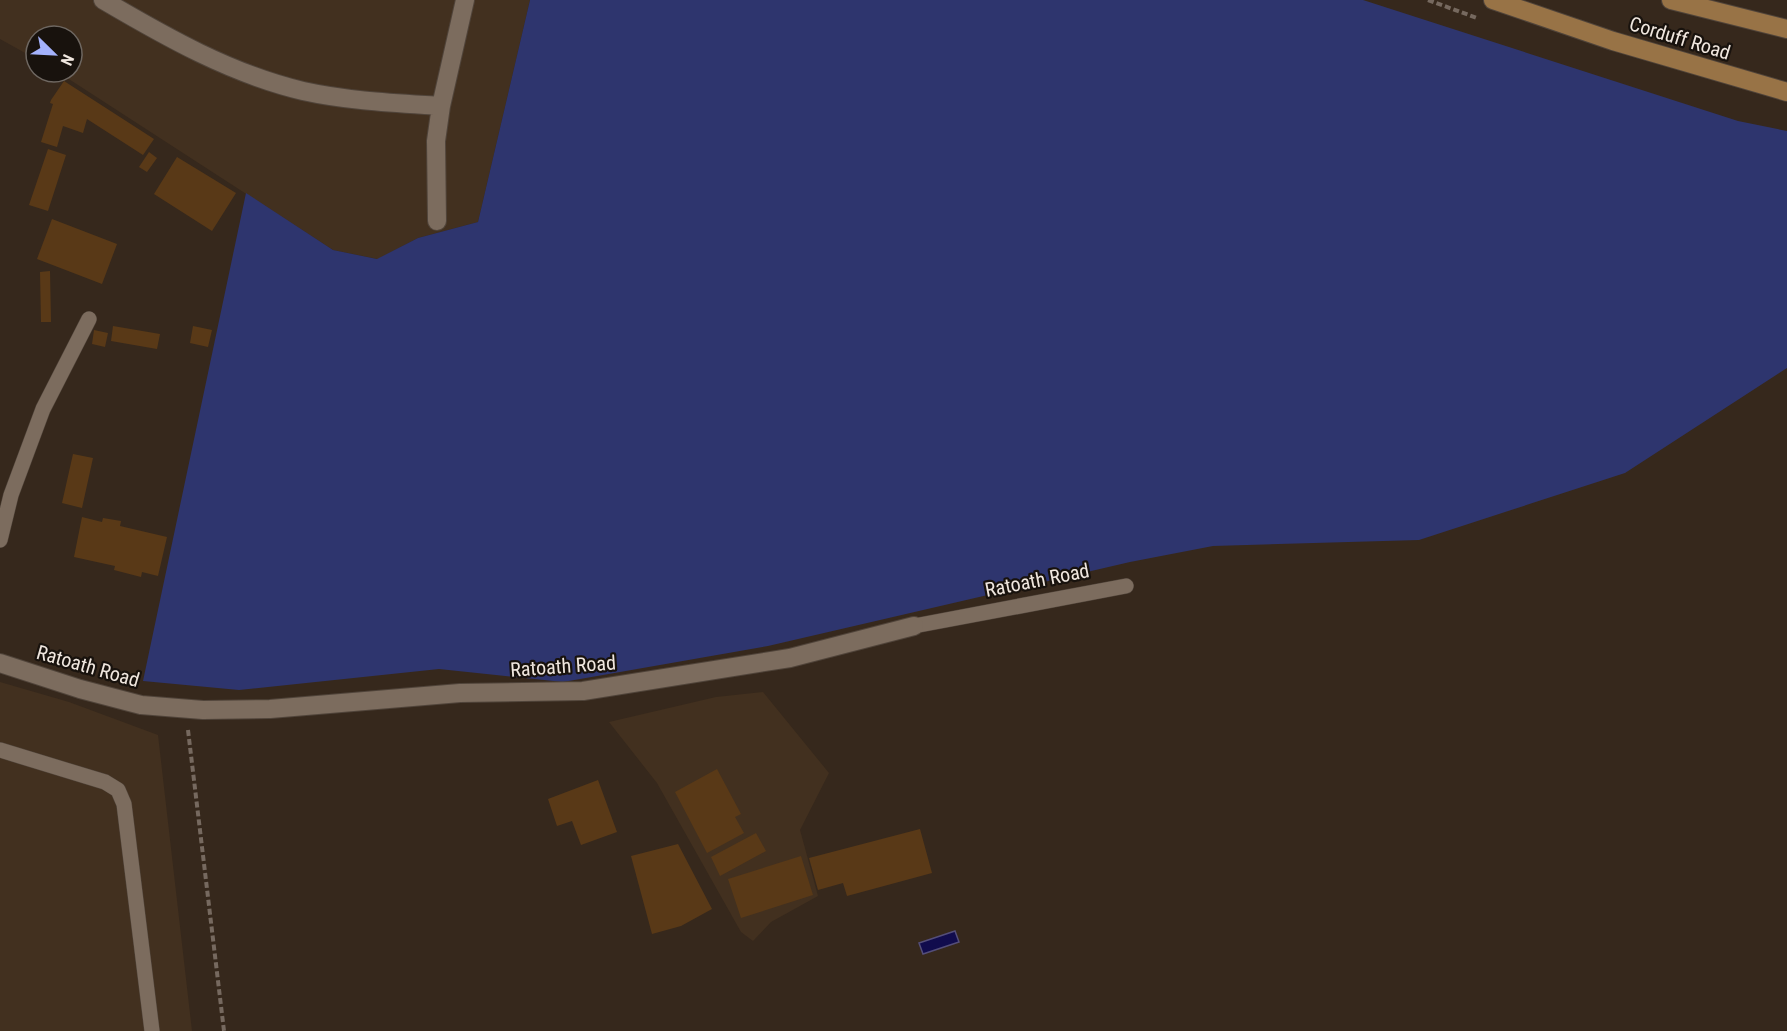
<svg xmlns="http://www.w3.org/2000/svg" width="1787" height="1031" viewBox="0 0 1787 1031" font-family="'Roboto Condensed',sans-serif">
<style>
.built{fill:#42301f}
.green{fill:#2e356e}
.water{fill:#110c4d;stroke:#544e79;stroke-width:1.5}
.building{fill:#593917}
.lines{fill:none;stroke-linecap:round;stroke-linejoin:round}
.lane-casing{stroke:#50443a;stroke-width:16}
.street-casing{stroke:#50443a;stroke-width:20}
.secondary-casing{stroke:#50443a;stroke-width:20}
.path{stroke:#76695f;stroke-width:4;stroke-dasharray:6 3;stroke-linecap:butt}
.lane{stroke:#7c6c5e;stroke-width:15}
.street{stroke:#7c6c5e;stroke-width:18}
.secondary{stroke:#987346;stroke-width:18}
.labels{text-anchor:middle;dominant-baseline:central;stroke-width:4.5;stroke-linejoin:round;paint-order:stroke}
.street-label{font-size:20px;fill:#f0e7df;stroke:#18120d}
</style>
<rect width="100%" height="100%" fill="#36281c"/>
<!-- built -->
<path class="built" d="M0 0H530L478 222 418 238 378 259 333 250 58 72H72V36H36V59L0 39Z
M0 682 69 702 158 735 192 1031H0Z
M763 692 829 773 800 830 818 896 771 922 753 941 741 932 657 783 609 722 716 697Z"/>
<!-- green -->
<path class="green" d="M530 0H1363L1738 121 1787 131V368L1625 473 1419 540 1213 546 1130 562 768 646 563 682 439 669 239 690 143 681 246 193 333 250 377 259 418 238 478 222Z"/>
<!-- water -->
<path class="water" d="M955 931 959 942 923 954 919 943Z"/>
<!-- building -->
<path class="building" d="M64 81 154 139 143 155 87 119 83 133 63 126 57 147 41 142 53 104 50 103 51 100Z
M48 149 66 155 48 211 29 205Z
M149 152 157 158 147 172 139 167Z
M177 157 236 193 212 231 154 194Z
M52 219 117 244 102 284 37 259Z
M50 271 51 322H41L40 272Z
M113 326 160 334 157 349 111 341Z
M193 326 212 330 208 347 190 343Z
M94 330 108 333 105 347 92 344Z
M73 454 93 458 82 508 62 503Z
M82 517 102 522 103 518 121 521 120 526 167 537 158 576 142 572 141 577 114 570 115 566 74 557Z
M717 769 741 814 735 817 744 833 707 853 675 792Z
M598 780 617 832 581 845 572 821 557 826 548 799Z
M920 829 932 873 847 896 843 883 818 890 809 858Z
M756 833 766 851 720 876 711 857Z
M678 844 712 909 681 926 652 934 631 856Z
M801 856 813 895 741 918 728 879Z"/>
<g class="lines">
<!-- lane casing -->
<g class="lane-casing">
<path id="lane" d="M0 540 11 495 43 409 89 319
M914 626 1126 586
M0 750 105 782 118 790 124 804 152 1031"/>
</g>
<!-- street casing -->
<g class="street-casing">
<path id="street" d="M103 0C166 37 231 74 303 91 348 101 395 103 441 106
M437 221 436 141 441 106 465 0
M0 663 80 689 141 705 203 710 270 709 460 693 583 691 790 658 914 626"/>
</g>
<!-- secondary casing -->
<g class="secondary-casing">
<path id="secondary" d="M1493 0 1613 41 1787 92
M1671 0 1787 29"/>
</g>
<!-- path -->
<path class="path" d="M1428 0 1477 18
M188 730 224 1031"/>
<!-- lane -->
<use href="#lane" class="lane"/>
<!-- street -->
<use href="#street" class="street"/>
<!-- secondary -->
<use href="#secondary" class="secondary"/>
</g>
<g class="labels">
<!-- street labels -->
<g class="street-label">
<text transform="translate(1680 38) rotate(17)">Corduff Road</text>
<text transform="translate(1037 580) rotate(-11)">Ratoath Road</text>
<text transform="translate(88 666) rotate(16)">Ratoath Road</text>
<text transform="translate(563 666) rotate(-4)">Ratoath Road</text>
</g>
</g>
<!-- north arrow -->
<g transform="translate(54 54) rotate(114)"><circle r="28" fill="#18120d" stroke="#6e6761" stroke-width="1.5"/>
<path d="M0-4.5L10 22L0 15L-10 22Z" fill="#a4b2fc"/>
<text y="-9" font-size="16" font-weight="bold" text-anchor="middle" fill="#f0e7df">N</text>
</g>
</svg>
